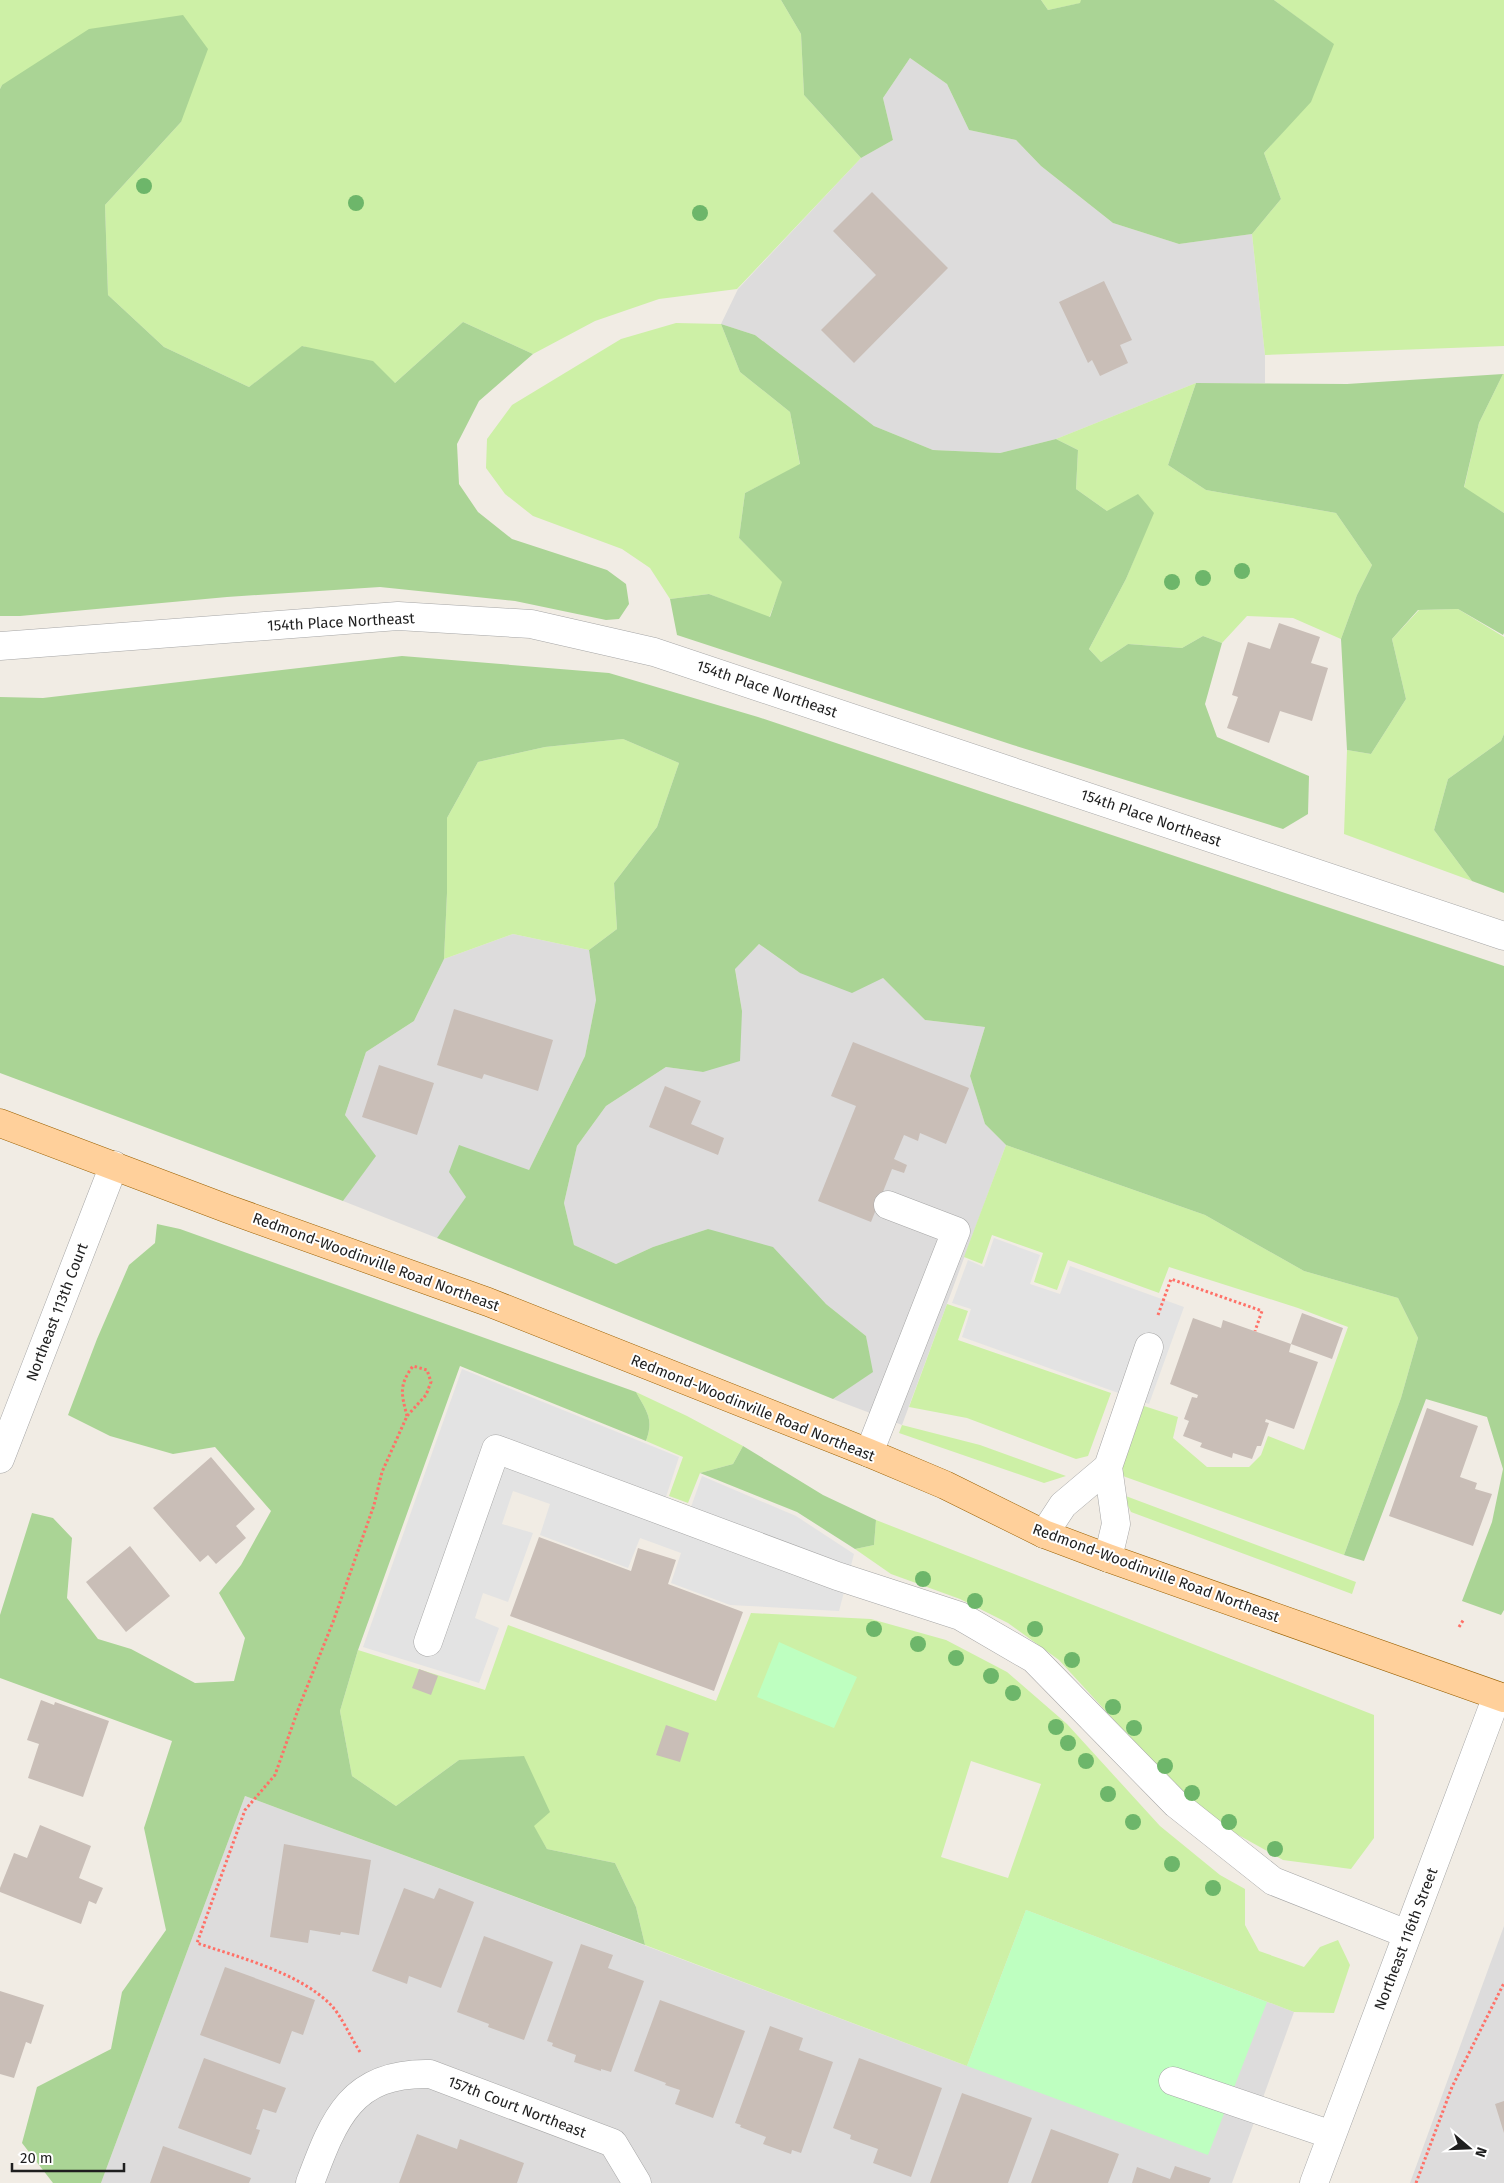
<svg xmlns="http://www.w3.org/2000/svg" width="1504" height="2183" viewBox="0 0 1504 2183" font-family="'Fira Sans',sans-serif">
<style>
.residential{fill:#dddcdc}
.grass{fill:#cdf0a6;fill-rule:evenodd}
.forest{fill:#aad495}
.park{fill:#beffc0}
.parking{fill:#e3e3e3}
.building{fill:#c9beb7}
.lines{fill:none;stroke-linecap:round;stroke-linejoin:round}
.minor-casing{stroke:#a6a6a6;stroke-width:29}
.major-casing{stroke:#9a6000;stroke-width:29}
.path{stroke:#ff7067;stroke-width:3;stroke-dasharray:2.5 2.5;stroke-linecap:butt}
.minor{stroke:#fff;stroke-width:28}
.major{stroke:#ffd09b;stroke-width:28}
.tree{fill:#6db66a}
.labels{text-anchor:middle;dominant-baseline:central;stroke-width:4;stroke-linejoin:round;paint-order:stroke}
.street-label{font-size:15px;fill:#1f1f1f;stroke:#fff}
</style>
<rect width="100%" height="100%" fill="#f1ece4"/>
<!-- residential -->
<path class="residential" d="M910 58 947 84 969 130 1016 140 1041 166 1113 223 1179 244 1252 234 1265 355V383H1196L1056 439 1000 453 933 450 874 426 755 335 721 324 738 289 861 158 893 140 883 98Z
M513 934 589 950 596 1000 585 1056 529 1170 450 1172 467 1197 437 1238 343 1201 375 1156 345 1115 366 1052 414 1021 444 959Z
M759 944 800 973 883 978 925 1020 985 1027 970 1076 985 1124 1006 1145 902 1425 833 1399 872 1372 866 1336 826 1304 708 1229 653 1247 616 1264 574 1245 564 1203 577 1146 606 1106 666 1067 703 1072 742 1011 735 968Z
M245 1796 967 2066 1026 1910 1294 2012 1232 2183H101Z
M1504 1926V2183H1410Z"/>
<!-- grass -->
<path class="grass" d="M0 0H781L801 34 804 95 861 158 737 289 659 299 595 321 533 354 463 322 395 383 303 346 249 387 164 347 108 295 105 205 181 122 2 85 0 89Z
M1041 0H1081V3L1048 10Z
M1274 0H1504V346L1265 355 1252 234 1281 199 1264 153 1282 133 1333 44Z
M676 323 721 324 740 372 790 412 800 465 745 493 739 538 783 582 769 618 709 594 670 599 650 568 622 549 533 516 505 494 486 468 487 439 512 405 621 339Z
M1503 374H1504V513L1464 488 1479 423Z
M1196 383 1168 465 1206 490 1336 513 1372 565 1357 595 1341 639 1293 618 1247 616 1222 643 1203 636 1182 648 1128 644 1101 662 1089 649 1126 579 1153 513 1107 511 1076 489 1078 450 1056 439Z
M1458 609 1504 637V734L1501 741 1448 779 1434 830 1472 881 1344 834 1347 750 1371 754 1406 699 1392 639 1419 610Z
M623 739 679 763 657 827 614 883 617 929 589 950 513 934 444 959 447 893V818L478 762 545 747Z
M1006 1145 1205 1215 1304 1271 1398 1298 1418 1338 1401 1398 1344 1555 1120 1475 1144 1406 1178 1417 1173 1438 1207 1467H1249L1261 1455 1268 1436 1304 1450 1348 1327 1298 1308 1169 1267 1159 1293 1068 1260 1057 1290 1034 1282 1043 1253 992 1235 982 1264 964 1257Z
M947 1304 968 1311 958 1340 1111 1393 1088 1456 1076 1459 967 1418 909 1407Z
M636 1392 687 1416 743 1446 733 1464 700 1473 688 1503 669 1496 683 1457 646 1441C654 1419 647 1412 636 1392Z
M902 1425 980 1445 1066 1476 1044 1483 899 1433Z
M1123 1495 1356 1582 1352 1594 1131 1512Z
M876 1520 1374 1715V1838L1351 1869 1283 1860 1224 1827 1177 1789 1059 1660 1008 1623 960 1599 891 1574 855 1549 874 1545Z
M751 1613 871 1619 946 1640 1007 1672 1067 1724 1160 1826 1220 1875 1245 1889V1925L1259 1951 1304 1967 1320 1947 1338 1940 1350 1965 1334 2013 1294 2012 1026 1910 967 2066 645 1945 636 1907 615 1863 547 1849 533 1826 459 1760 396 1806 352 1776 340 1711 358 1650 485 1690 508 1625 716 1701ZM971 1761 1041 1784 1008 1878 941 1857Z"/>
<!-- forest -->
<path class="forest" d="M781 0H1041L1048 10 1080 3 1081 0H1274L1334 44 1311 102 1264 153 1281 199 1252 234 1179 244 1113 223 1041 166 1016 140 969 130 947 84 910 58 883 98 893 140 861 158 804 95 801 34Z
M183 15 208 49 181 122 105 205 108 295 164 347 249 387 302 346 373 361 395 383 463 322 533 354 479 401 457 444 459 484 478 512 512 539 607 570 626 584 629 604 619 619 606 620 515 601 380 587 227 597 20 616H0V89L2 85 89 29Z
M721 324 755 335 874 426 933 450 1000 453 1056 439 1078 450 1076 489 1107 511 1138 494 1154 513 1126 579 1089 649 1101 662 1128 644 1182 648 1203 636 1222 643 1205 704 1217 737 1309 776 1308 814 1283 829 1013 745 677 635 670 599 709 594 770 617 782 582 739 538 745 493 800 464 790 412 740 372Z
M1503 374 1479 423 1464 487 1504 513V633L1503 635 1458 609 1418 610 1392 639 1406 699 1371 754 1347 750 1341 639 1357 595 1372 565 1336 513 1206 490 1168 465 1196 383 1347 384Z
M402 656 609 673 758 717 1504 966V1610L1501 1615 1462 1601 1492 1522 1503 1469 1487 1417 1426 1399 1364 1561 1344 1555 1401 1398 1418 1338 1398 1298 1304 1271 1205 1215 1006 1145 985 1124 970 1076 985 1027 925 1020 883 978 852 993 800 973 759 944 735 969 742 1011 740 1061 703 1072 666 1067 606 1106 577 1146 564 1203 574 1245 616 1264 653 1247 708 1229 773 1247 826 1304 866 1336 873 1372 833 1399 437 1238 466 1197 449 1172 459 1145 529 1170 585 1056 596 1000 589 950 617 929 614 883 657 827 679 763 623 739 545 747 478 762 447 818V893L444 959 414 1021 366 1052 345 1115 376 1156 343 1201 0 1073V697L43 698Z
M1504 734V893L1472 881 1434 830 1448 779 1501 741Z
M157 1224 180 1229 636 1392C647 1412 654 1419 646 1441L460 1366 358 1650 340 1711 352 1776 396 1806 459 1760 524 1756 550 1812 534 1826 547 1849 615 1863 636 1907 645 1945 245 1796 101 2183H53L22 2143 37 2087 111 2049 122 1992 166 1930 144 1828 172 1741 0 1678V1615L32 1513 53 1518 72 1538 67 1598 98 1639 131 1649 195 1683 234 1681 245 1638 219 1593 241 1565 271 1511 215 1447 173 1454 110 1436 68 1415 97 1339 129 1265 155 1243Z
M743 1446 823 1495 876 1520 874 1545 855 1549 797 1512 700 1473 733 1464Z"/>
<!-- park -->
<path class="park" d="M779 1642 857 1677 834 1728 757 1697Z
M1026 1910 1267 2002 1208 2155 967 2066Z"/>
<!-- parking -->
<path class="parking" d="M994 1238 1040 1255 1030 1284 1060 1294 1070 1266 1184 1307 1149 1404 962 1337 971 1309 952 1303 968 1260 984 1267Z
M462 1369 679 1457 666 1497 691 1507 702 1476 796 1516 854 1554 839 1611 730 1605 671 1583 681 1553 640 1538 628 1568 540 1535 550 1504 513 1491 502 1524 533 1533 508 1602 483 1593 475 1618 499 1628 479 1683 363 1647Z"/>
<!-- building -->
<path class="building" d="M872 192 948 268 854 363 821 330 876 275 833 231Z
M1104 281 1132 340 1120 345 1128 363 1100 376 1092 360 1088 363 1059 302Z
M1279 623 1320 637 1311 663 1328 668 1312 721 1280 711 1269 743 1227 728 1238 697 1232 695 1248 642 1270 649Z
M454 1009 553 1040 538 1091 484 1074 482 1079 437 1065Z
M853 1042 969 1088 946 1144 920 1133 918 1141 904 1135 894 1159 907 1165 904 1173 892 1169 871 1222 818 1201 856 1106 831 1096Z
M379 1065 434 1083 417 1135 362 1117Z
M665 1086 701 1101 691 1124 724 1138 718 1155 649 1127Z
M1302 1313 1343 1328 1332 1359 1291 1344 1289 1352 1318 1362 1294 1429 1266 1419 1265 1422 1269 1423 1261 1446H1257L1252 1459 1233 1453 1232 1458 1200 1447 1202 1443 1183 1436 1189 1421 1184 1419 1192 1397 1197 1398 1198 1395 1170 1384 1193 1318 1221 1328 1223 1320 1291 1344Z
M1427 1408 1478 1426 1460 1477 1477 1483 1475 1489 1492 1494 1473 1546 1389 1516Z
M211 1457 255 1509 236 1526 246 1538 216 1564 208 1555 200 1562 153 1508Z
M539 1537 631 1571 638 1548 676 1560 668 1584 743 1612 714 1691 510 1616Z
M130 1546 170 1596 126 1632 86 1582Z
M419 1669 438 1676 431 1695 412 1688Z
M41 1700 54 1705 55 1702 109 1721 83 1797 28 1778 39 1744 27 1740Z
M666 1725 689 1733 680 1762 656 1755Z
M40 1825 91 1846 79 1878 103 1888 96 1904 89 1901 81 1924 0 1892V1888L14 1853 27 1858Z
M284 1844 371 1860 359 1935 341 1932 340 1935 310 1930 308 1943 270 1937Z
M404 1888 434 1899 439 1888 474 1902 441 1988 409 1976 407 1984 372 1971Z
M484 1936 553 1962 524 2040 488 2027 489 2024 457 2012Z
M581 1944 613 1955 608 1968 644 1981 611 2072 601 2069V2071L574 2062 576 2055 552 2046 553 2043 547 2041Z
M225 1967 315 2000 303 2035 292 2031 280 2064 200 2035Z
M0 1991 44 2005 31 2044 26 2042 14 2078 0 2074Z
M660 2000 745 2031 713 2118 675 2104 680 2090 665 2085 666 2083 634 2071Z
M770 2026 803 2038 799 2050 833 2062 801 2153 792 2150 791 2154 763 2144 766 2137 740 2127 741 2125 735 2123Z
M204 2058 286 2088 276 2113 263 2109 256 2129 260 2130 251 2155 178 2128Z
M859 2058 942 2088 911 2177 873 2163 878 2149 850 2139 851 2135 833 2128Z
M962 2093 1032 2118 1008 2183H930Z
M1504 2101V2133L1495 2104Z
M1051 2129 1119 2154 1108 2183H1031Z
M417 2134 457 2149 460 2139 524 2163 517 2183H399Z
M163 2146 251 2178 249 2183H150Z
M1175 2166 1211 2178 1209 2183H1132L1137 2167 1170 2179Z"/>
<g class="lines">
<!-- minor casing -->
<g class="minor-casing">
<path id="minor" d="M0 646 398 616 531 624 654 652 1504 936
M869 1453 956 1231 888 1205
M0 1459 114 1165
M1044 1534 1063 1505 1108 1467
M1108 1558 1116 1524 1108 1467 1149 1347
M428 1642 496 1449 837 1576 960 1616 1034 1659 1176 1804 1273 1881 1407 1934
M1173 2081 1332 2135
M310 2183C334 2119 351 2072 430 2074L613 2143 637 2183
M1314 2183 1497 1696"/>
</g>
<!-- major casing -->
<g class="major-casing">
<path id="major" d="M0 1123 228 1209 488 1302 869 1453 945 1485 1044 1534 1108 1558 1504 1698"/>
</g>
<!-- path -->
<path class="path" d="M1158 1315 1171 1279 1262 1311 1255 1331
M1459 1627 1464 1619
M360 2052C351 2038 343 2019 332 2006 299 1972 240 1958 197 1943L245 1810 275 1775 299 1707 333 1622 374 1505 382 1472 407 1416 426 1395 431 1382 427 1370 413 1366C399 1385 401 1393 407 1416
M1416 2183 1452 2087 1504 1983"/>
<!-- minor -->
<use href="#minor" class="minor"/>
<!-- major -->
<use href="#major" class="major"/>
</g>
<!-- trees -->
<g class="tree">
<circle cx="144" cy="186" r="8"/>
<circle cx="356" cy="203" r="8"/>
<circle cx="700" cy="213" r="8"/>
<circle cx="1242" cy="571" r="8"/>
<circle cx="1203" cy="578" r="8"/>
<circle cx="1172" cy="582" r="8"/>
<circle cx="923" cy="1579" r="8"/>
<circle cx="975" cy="1601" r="8"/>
<circle cx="874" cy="1629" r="8"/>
<circle cx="1035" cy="1629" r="8"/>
<circle cx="918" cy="1644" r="8"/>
<circle cx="956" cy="1658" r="8"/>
<circle cx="1072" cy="1660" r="8"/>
<circle cx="991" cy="1676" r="8"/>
<circle cx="1013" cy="1693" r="8"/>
<circle cx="1113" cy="1707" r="8"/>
<circle cx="1056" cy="1727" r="8"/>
<circle cx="1134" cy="1728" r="8"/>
<circle cx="1068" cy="1743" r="8"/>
<circle cx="1086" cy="1761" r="8"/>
<circle cx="1165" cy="1766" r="8"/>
<circle cx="1192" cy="1793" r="8"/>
<circle cx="1108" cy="1794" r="8"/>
<circle cx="1133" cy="1822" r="8"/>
<circle cx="1229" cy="1822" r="8"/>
<circle cx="1275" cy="1849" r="8"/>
<circle cx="1172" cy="1864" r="8"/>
<circle cx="1213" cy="1888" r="8"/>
</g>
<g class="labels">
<!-- street labels -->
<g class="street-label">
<text transform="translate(341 622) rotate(-3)">154th Place Northeast</text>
<text transform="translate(767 689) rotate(19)">154th Place Northeast</text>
<text transform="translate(1151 818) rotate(19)">154th Place Northeast</text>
<text transform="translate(376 1262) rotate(20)">Redmond-Woodinville Road Northeast</text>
<text transform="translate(57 1312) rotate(-69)">Northeast 113th Court</text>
<text transform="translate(753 1408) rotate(22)">Redmond-Woodinville Road Northeast</text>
<text transform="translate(1156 1573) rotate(20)">Redmond-Woodinville Road Northeast</text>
<text transform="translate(1406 1939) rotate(-69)">Northeast 116th Street</text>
<text transform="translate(517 2107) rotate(21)">157th Court Northeast</text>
</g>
</g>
<!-- north arrow -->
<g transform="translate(1469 2148) rotate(109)" stroke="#ffffff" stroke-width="4" paint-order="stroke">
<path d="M0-4L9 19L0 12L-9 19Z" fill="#1f1f1f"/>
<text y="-8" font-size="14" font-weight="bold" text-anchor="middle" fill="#1f1f1f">N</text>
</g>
<!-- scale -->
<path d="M12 2163v8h112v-8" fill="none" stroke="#1f1f1f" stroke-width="2.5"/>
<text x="20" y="2163" font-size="15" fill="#1f1f1f" stroke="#ffffff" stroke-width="4" paint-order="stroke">20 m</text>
</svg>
